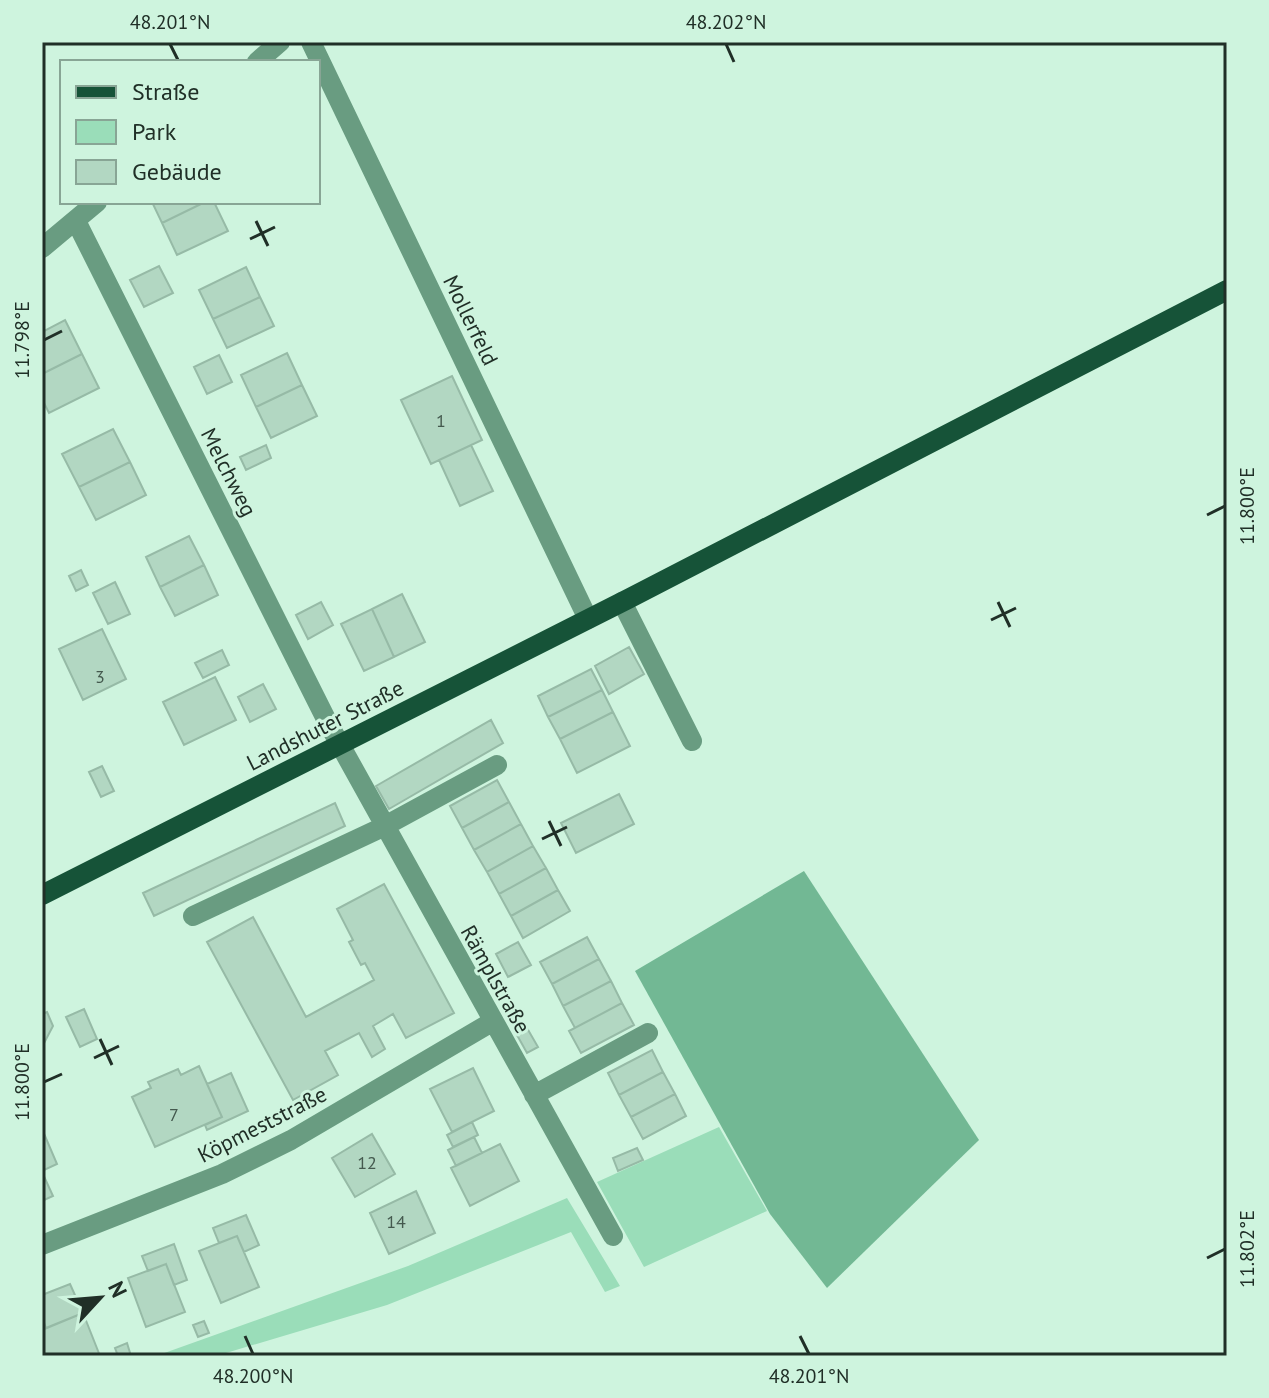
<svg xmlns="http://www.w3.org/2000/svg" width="1269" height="1398" viewBox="0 0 1269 1398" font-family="'PT Sans',sans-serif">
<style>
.green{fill:#9addb9}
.forest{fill:#72b894}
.building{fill:#b2d7c2;stroke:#96baa6;stroke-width:2}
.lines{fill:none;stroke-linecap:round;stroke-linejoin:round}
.minor{stroke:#699c81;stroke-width:20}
.major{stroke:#165338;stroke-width:20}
.ticks{fill:none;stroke:#202f27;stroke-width:3}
.labels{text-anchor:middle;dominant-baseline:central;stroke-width:6;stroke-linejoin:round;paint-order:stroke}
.number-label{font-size:18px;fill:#44594e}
.street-label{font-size:22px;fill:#202f27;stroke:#cef4de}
.neatline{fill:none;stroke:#202f27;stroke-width:3}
.ticks-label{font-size:20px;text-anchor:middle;fill:#202f27}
</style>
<rect width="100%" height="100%" fill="#cef4de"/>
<!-- green -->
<path class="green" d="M719 1127 767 1211 644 1267 597 1182Z
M567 1198 620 1286 605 1292 571 1232 387 1305 216 1356H156L408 1266Z"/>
<!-- forest -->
<path class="forest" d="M804 871 979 1140 827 1288 770 1214 635 971Z"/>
<!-- building -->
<path class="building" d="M152 202H205L162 223Z
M205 202H214L228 231 177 255 162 223Z
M159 266 173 293 144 307 130 280Z
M246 267 260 297 213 319 199 290Z
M260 297 274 326 227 348 213 319Z
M65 320 82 354 42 374V332Z
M287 353 302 385 256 407 241 375Z
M82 354 99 388 49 413 42 399V374Z
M219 355 232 382 207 394 194 367Z
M452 376 482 440 431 464 401 400Z
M302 385 317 416 271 438 256 407Z
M113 429 130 462 79 487 62 454Z
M266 445 271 458 246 470 240 457Z
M471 445 493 491 460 506 439 460Z
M130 462 146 495 96 520 79 487Z
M189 536 204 565 160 587 146 557Z
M204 565 218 595 175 616 160 587Z
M81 570 88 585 76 591 69 576Z
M115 582 130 614 108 624 93 593Z
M402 594 425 642 394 657 372 609Z
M321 602 333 625 308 639 296 615Z
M372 609 394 657 364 671 341 624Z
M102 629 126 679 83 700 59 649Z
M629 647 644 674 609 694 595 666Z
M222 650 229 665 203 678 195 663Z
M591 669 602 690 548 717 538 696Z
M215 677 236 720 184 745 163 702Z
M263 684 276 709 250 722 238 697Z
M602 690 613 712 560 739 548 717Z
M613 712 630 746 577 773 560 739Z
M491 720 503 743 389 809 376 786Z
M102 766 114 791 101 797 89 772Z
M497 780 509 802 462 828 450 806Z
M619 794 634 824 576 853 561 823Z
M509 802 521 824 474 850 462 828Z
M335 803 345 826 154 916 143 893Z
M521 824 533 846 487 872 474 850Z
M533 846 546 868 499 894 487 872Z
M546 868 558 890 511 916 499 894Z
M384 884 454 1013 406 1038 393 1014 373 1026 385 1049 372 1057 359 1033 325 1051 338 1075 293 1100 207 942 253 917 306 1017 374 980 365 963 361 965 349 942 353 940 337 909Z
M558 890 570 911 523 938 511 916Z
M587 937 599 959 552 984 540 962Z
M518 942 531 965 508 977 496 954Z
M599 959 611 981 563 1006 552 984Z
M611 981 622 1003 575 1028 563 1006Z
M622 1003 634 1025 581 1053 569 1031Z
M84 1009 97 1039 80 1047 66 1017Z
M47 1012 53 1026 42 1047V1014Z
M527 1028 538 1047 527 1053 517 1035Z
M652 1050 663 1072 619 1095 608 1073Z
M199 1066 222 1117 155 1147 132 1097 151 1088 148 1082 178 1069 181 1075Z
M473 1068 494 1111 452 1132 430 1089Z
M663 1072 675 1094 631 1117 619 1095Z
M231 1073 248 1111 207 1130 205 1125 222 1117 207 1084Z
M675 1094 686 1116 643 1139 631 1117Z
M472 1122 478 1135 453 1147 447 1135Z
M42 1129 57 1164 42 1171Z
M372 1134 395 1174 355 1197 332 1158Z
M474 1137 482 1153 456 1166 448 1150Z
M500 1144 519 1181 470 1206 451 1168Z
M637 1148 643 1160 618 1171 613 1158Z
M42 1172 53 1196 42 1201Z
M416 1191 435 1233 389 1254 370 1213Z
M246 1215 259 1245 244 1252 237 1236 219 1243 213 1228Z
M237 1236 259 1287 221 1303 199 1251Z
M174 1244 187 1280 174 1285 166 1264 148 1271 142 1256Z
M166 1264 185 1312 146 1327 128 1278Z
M70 1284 83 1313 46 1328 42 1317V1295Z
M83 1313 100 1356H42V1330Z
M204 1321 209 1333 198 1337 193 1325Z
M127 1343 131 1356H118L115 1348Z"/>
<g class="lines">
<!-- minor -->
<path class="minor" d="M311 42 588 619
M257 62 280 42
M76 221 328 723 613 1236
M42 248 97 202
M622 602 692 741
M193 916 383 827 497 765
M534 1095 648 1033
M42 1245 222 1174 291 1140 492 1022"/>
<!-- major -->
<path class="major" d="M42 895 630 598 1227 290"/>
</g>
<!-- ticks -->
<path class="ticks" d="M170 44 179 62M726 44 734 62M256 221 268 246M250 239 275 227M44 340 62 331M1207 515 1225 506M998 602 1010 627M991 620 1016 608M549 821 561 846M542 839 567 827M100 1039 112 1065M94 1058 119 1046M44 1082 62 1074M1207 1258 1225 1249M245 1336 253 1354M800 1336 809 1354"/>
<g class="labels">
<!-- number labels -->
<g class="number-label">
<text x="441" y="420">1</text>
<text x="100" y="676">3</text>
<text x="174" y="1114">7</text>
<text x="367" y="1162">12</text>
<text x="396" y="1221">14</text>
</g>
<!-- street labels -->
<g class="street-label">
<text transform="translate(471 320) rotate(64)">Mollerfeld</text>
<text transform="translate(229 472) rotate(63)">Melchweg</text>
<text transform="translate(325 725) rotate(-27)">Landshuter Straße</text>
<text transform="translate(496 979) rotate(61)">Rämplstraße</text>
<text transform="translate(262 1124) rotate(-27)">Köpmeststraße</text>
</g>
</g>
<!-- border -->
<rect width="1269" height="1398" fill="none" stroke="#cef4de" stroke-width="88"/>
<!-- legend -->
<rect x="60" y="60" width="260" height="144" fill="#cef4de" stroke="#88a595" stroke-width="2"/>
<rect x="76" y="86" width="40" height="12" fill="#165338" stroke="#88a595" stroke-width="2"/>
<text x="132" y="100" font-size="24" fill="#202f27">Straße</text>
<rect x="76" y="120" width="40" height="24" fill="#9addb9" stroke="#88a595" stroke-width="2"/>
<text x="132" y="140" font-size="24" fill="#202f27">Park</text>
<rect x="76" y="160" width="40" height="24" fill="#b2d7c2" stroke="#88a595" stroke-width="2"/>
<text x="132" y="180" font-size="24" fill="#202f27">Gebäude</text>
<!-- north arrow -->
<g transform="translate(100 1298) rotate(64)" stroke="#cef4de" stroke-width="6" paint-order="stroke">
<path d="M0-6L14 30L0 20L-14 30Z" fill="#202f27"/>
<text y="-12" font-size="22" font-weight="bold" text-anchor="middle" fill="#202f27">N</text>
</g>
<rect x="44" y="44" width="1181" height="1310" class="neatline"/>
<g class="ticks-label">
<text x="170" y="29">48.201°N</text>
<text x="726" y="29">48.202°N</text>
<text transform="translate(22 340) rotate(-90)" y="7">11.798°E</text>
<text transform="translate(1247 506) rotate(-90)" y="7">11.800°E</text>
<text transform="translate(22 1082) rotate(-90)" y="7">11.800°E</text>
<text transform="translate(1247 1249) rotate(-90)" y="7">11.802°E</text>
<text x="253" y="1383">48.200°N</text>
<text x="809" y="1383">48.201°N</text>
</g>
</svg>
